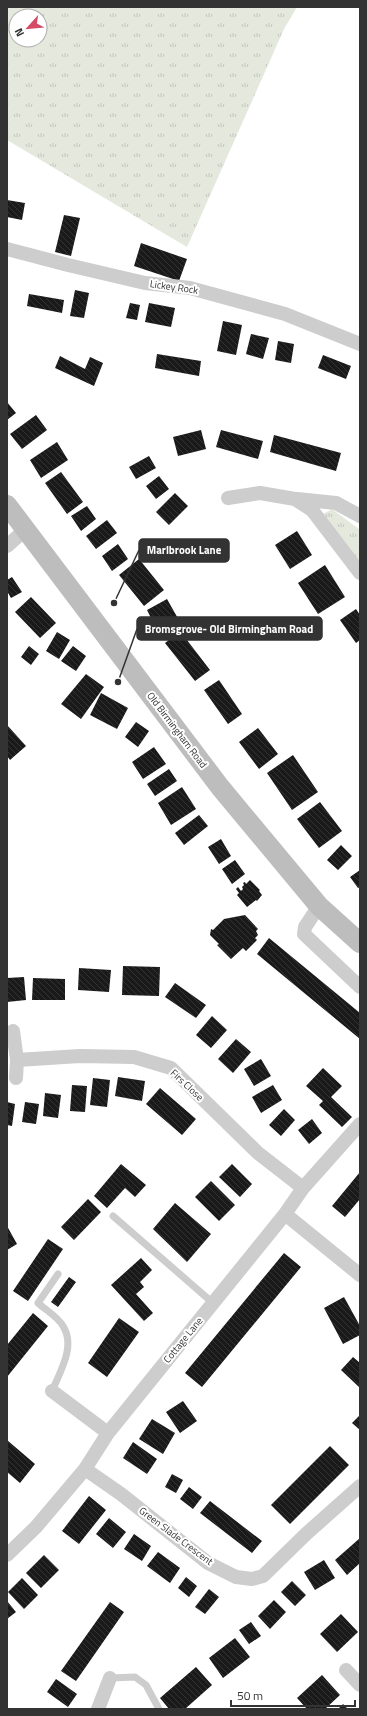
<svg xmlns="http://www.w3.org/2000/svg" width="367" height="1716" viewBox="0 0 367 1716" font-family="'Titillium Web',sans-serif">
<style>
.grass{fill:url(#grass-tufts);fill-rule:evenodd}
.building{fill:url(#building-back-hatch)}
.lines{fill:none;stroke-linecap:round;stroke-linejoin:round}
.service{stroke:#cdcdcd;stroke-width:7}
.minor{stroke:#cdcdcd;stroke-width:14}
.secondary{stroke:#bdbdbd;stroke-width:20}
.labels{text-anchor:middle;dominant-baseline:central;stroke-width:4;stroke-linejoin:round;paint-order:stroke}
.street-label{font-size:10px;fill:#333;stroke:#fff}
.leader{fill:none;stroke:#333;stroke-width:1.5}
.callout-dot{fill:#333;stroke:#fff;stroke-width:1.5}
.callout{fill:#333;stroke:#333;stroke-width:1.5}
.callout-label{font-size:11px;text-anchor:middle;font-weight:bold;fill:#fff}
</style>
<defs>
<pattern id="grass-tufts" width="24" height="20" patternUnits="userSpaceOnUse"><rect width="24" height="20" fill="#e4e8dd"/><path d="M3 7l-1-3M5 7V3M7 7l1-3M15 17l-1-3M17 17v-4M19 17l1-3" fill="none" stroke="#c4c7be"/></pattern>
<pattern id="building-back-hatch" width="6" height="6" patternUnits="userSpaceOnUse"><rect width="6" height="6" fill="#1a1a1a"/><path d="M-1 5l2 2M0 0l6 6M5-1l2 2" fill="none" stroke="#333"/></pattern>
</defs>
<rect width="100%" height="100%" fill="#fff"/>
<!-- grass -->
<path class="grass" d="M7 7H297L284 29 187 247 7 140ZM16 16H40V40H16Z
M332 509 359 529 360 563 323 514Z"/>
<!-- building -->
<path class="building" d="M7 200 25 203 22 220 7 217Z
M64 215 80 218 71 256 55 252Z
M141 243 187 259 179 281 134 266Z
M75 290 89 293 84 318 70 316Z
M29 294 64 300 62 313 27 306Z
M130 303 140 305 137 320 126 318Z
M149 303 175 308 171 327 145 322Z
M223 321 242 325 236 355 217 351Z
M251 334 269 338 263 359 246 354Z
M278 341 294 344 291 363 275 360Z
M157 354 201 361 199 376 155 368Z
M323 355 351 366 346 379 318 368Z
M60 356 85 369 90 357 103 363 94 386 55 368Z
M7 402 16 413 7 420Z
M36 415 47 430 22 449 10 434Z
M201 430 206 449 178 456 173 437Z
M221 430 263 441 258 459 216 447Z
M274 435 341 453 336 471 270 452Z
M57 442 68 460 41 478 30 460Z
M149 456 156 468 136 479 129 467Z
M61 472 83 502 67 514 45 483Z
M159 476 169 489 156 499 146 486Z
M175 493 188 506 169 525 156 512Z
M87 506 96 519 81 531 71 516Z
M107 520 117 533 96 549 86 536Z
M297 531 312 555 290 569 275 545Z
M118 544 128 559 112 571 102 556Z
M139 559 164 590 144 606 119 575Z
M325 565 345 597 318 614 298 583Z
M12 577 22 592 11 598 7 591V580Z
M31 597 56 623 40 638 15 612Z
M167 599 180 622 159 634 147 610Z
M356 609 360 615V640L356 643 340 620Z
M180 631 210 670 195 681 165 643Z
M57 632 70 640 59 659 46 651Z
M29 646 39 654 31 665 21 657Z
M73 646 86 656 76 671 61 661Z
M86 674 104 687 81 719 61 704Z
M219 680 242 714 228 724 204 690Z
M101 693 128 708 117 729 90 715Z
M136 722 149 731 138 747 125 737Z
M7 725 26 746 10 760 7 756Z
M258 728 278 754 259 769 239 742Z
M154 747 166 764 143 779 132 762Z
M293 755 318 792 292 810 267 773Z
M169 769 177 781 155 796 147 784Z
M182 787 196 809 171 825 158 803Z
M320 802 342 831 319 848 297 819Z
M199 815 208 826 184 845 175 833Z
M221 839 231 856 219 864 208 847Z
M341 845 352 856 338 870 327 860Z
M235 860 245 874 232 884 222 869Z
M360 870V887L358 888 350 877Z
M250 880 260 890 259 891 262 895 257 901 256 900 247 907 237 895 239 893 236 889 238 887 241 891 243 889 242 887 244 885 243 883 245 882 246 884Z
M245 915 258 929 256 931 258 935 255 938 257 940 246 951 243 948 231 959 217 945 219 944 210 935 211 929 213 930 224 919Z
M269 938 360 1013V1039L257 954Z
M123 966 160 967 159 996 122 995Z
M79 968 111 970 109 992 78 990Z
M24 977 26 1000 7 1002V978Z
M33 978 65 979V1000H32Z
M175 983 206 1005 196 1018 165 997Z
M212 1016 227 1030 211 1048 196 1035Z
M236 1039 251 1052 233 1073 218 1059Z
M261 1059 271 1076 254 1086 244 1069Z
M323 1068 342 1086 331 1097 352 1117 342 1127 319 1105 323 1101 306 1086Z
M118 1077 145 1081 142 1101 115 1096Z
M93 1078 110 1080 107 1107 90 1105Z
M72 1085 87 1086 85 1112 70 1111Z
M273 1085 282 1100 261 1113 252 1097Z
M160 1088 196 1119 182 1135 146 1104Z
M45 1093 61 1095 58 1118 43 1116Z
M7 1102 15 1104 12 1126 7 1125Z
M25 1102 39 1104 36 1124 22 1122Z
M284 1109 295 1120 281 1136 269 1125Z
M312 1119 322 1133 309 1144 298 1130Z
M121 1164 146 1185 135 1197 125 1188 107 1208 94 1196Z
M232 1164 252 1184 240 1197 219 1177Z
M360 1172V1199L345 1217 332 1206Z
M211 1181 235 1205 219 1221 195 1197Z
M88 1199 101 1212 74 1240 61 1227Z
M175 1203 211 1234 187 1262 153 1229Z
M7 1226 17 1244 7 1250Z
M48 1239 63 1249 28 1301 13 1291Z
M284 1253 301 1267 202 1387 185 1373Z
M141 1258 152 1270 140 1282 144 1287 136 1294 153 1313 144 1321 111 1285Z
M69 1277 76 1282 58 1307 51 1302Z
M344 1297 360 1326V1335L343 1344 324 1308Z
M33 1313 48 1326 7 1377V1345Z
M119 1318 139 1332 107 1377 88 1363Z
M353 1357 360 1363V1388L341 1370Z
M183 1401 197 1421 180 1433 166 1412Z
M360 1415V1430L352 1423Z
M152 1419 175 1433 163 1454 139 1439Z
M7 1440 35 1464 20 1483 7 1472Z
M133 1442 157 1459 147 1474 123 1458Z
M330 1446 349 1465 290 1524 271 1505Z
M172 1474 183 1480 176 1493 165 1487Z
M189 1487 202 1497 193 1509 180 1499Z
M89 1496 106 1510 79 1544 62 1531Z
M210 1501 262 1541 252 1553 200 1513Z
M109 1518 126 1532 113 1548 96 1534Z
M134 1534 151 1546 142 1561 124 1549Z
M360 1538V1563L347 1575 335 1560Z
M158 1552 180 1568 170 1583 147 1566Z
M44 1555 59 1570 41 1588 26 1573Z
M324 1560 335 1578 315 1590 304 1572Z
M186 1577 197 1586 189 1597 178 1588Z
M22 1578 38 1595 24 1609 8 1592Z
M292 1581 306 1595 295 1606 281 1592Z
M209 1589 219 1597 205 1614 195 1607Z
M274 1600 286 1612 270 1629 258 1616Z
M7 1601 16 1612 7 1619Z
M110 1602 124 1612 76 1681 61 1671Z
M341 1614 358 1632 337 1652 320 1634Z
M251 1622 261 1636 249 1644 239 1630Z
M235 1638 250 1657 223 1678 209 1658Z
M196 1667 212 1685 185 1709H169L160 1698Z
M322 1675 340 1695 325 1709H307L297 1698Z
M56 1679 77 1694 68 1707 47 1692Z
M343 1704 348 1709H338Z"/>
<g class="lines">
<!-- service -->
<path class="service" d="M113 1216 213 1303
M52 1391C60 1372 76 1346 63 1326 58 1317 46 1310 38 1303L58 1274
M110 1678 135 1677 146 1685 159 1709"/>
<!-- minor -->
<path class="minor" d="M7 249 68 265 145 283 190 288 285 314 360 344
M228 498 260 493 295 499 312 510 360 573
M297 499 336 503 360 516
M7 546 26 529
M319 906 305 927 304 934 360 987
M13 1031 17 1060 16 1078
M17 1060 80 1056 134 1057 171 1068 258 1153 303 1188
M285 1214 360 1275
M52 1391 108 1433
M85 1469 121 1494 208 1563 236 1577 252 1579 263 1576 306 1534 360 1486
M7 1555 36 1527 85 1469 108 1433 285 1214 303 1188 360 1124
M346 1670 360 1685
M98 1709 110 1678"/>
<!-- secondary -->
<path class="secondary" d="M7 505 220 787 319 906 360 943"/>
</g>
<g class="labels">
<!-- street labels -->
<g class="street-label">
<text transform="translate(174 287) rotate(8)">Lickey Rock</text>
<text transform="translate(177 730) rotate(53)">Old Birmingham Road</text>
<text transform="translate(187 1085) rotate(43)">Firs Close</text>
<text transform="translate(183 1340) rotate(-51)">Cottage Lane</text>
<text transform="translate(176 1536) rotate(37)">Green Slade Crescent</text>
</g>
</g>
<!-- callouts -->
<path class="leader" d="M114 603L139 550M118 682L137 629"/>
<g class="callout-dot">
<circle cx="114" cy="603" r="4"/>
<circle cx="118" cy="682" r="4"/>
</g>
<g class="callout">
<rect x="139" y="539" width="90" height="23" rx="4"/>
<rect x="137" y="617" width="185" height="23" rx="4"/>
</g>
<g class="callout-label">
<text x="184" y="554">Marlbrook Lane</text>
<text x="229" y="633">Bromsgrove- Old Birmingham Road</text>
</g>
<!-- border -->
<rect width="367" height="1716" fill="none" stroke="#333333" stroke-width="16"/>
<!-- north arrow -->
<g transform="translate(28 28) rotate(243)"><circle r="19" fill="#ffffff" stroke="#adadad"/>
<path d="M0-3L7 15L0 10L-7 15Z" fill="#d34b67"/>
<text y="-6" font-size="11" font-weight="bold" text-anchor="middle" fill="#333333">N</text>
</g>
<!-- scale -->
<path d="M231 1700v6h124v-6" fill="none" stroke="#333333" stroke-width="2"/>
<text x="237" y="1700" font-size="12" fill="#333333" stroke="#ffffff" stroke-width="3" paint-order="stroke">50 m</text>
</svg>
